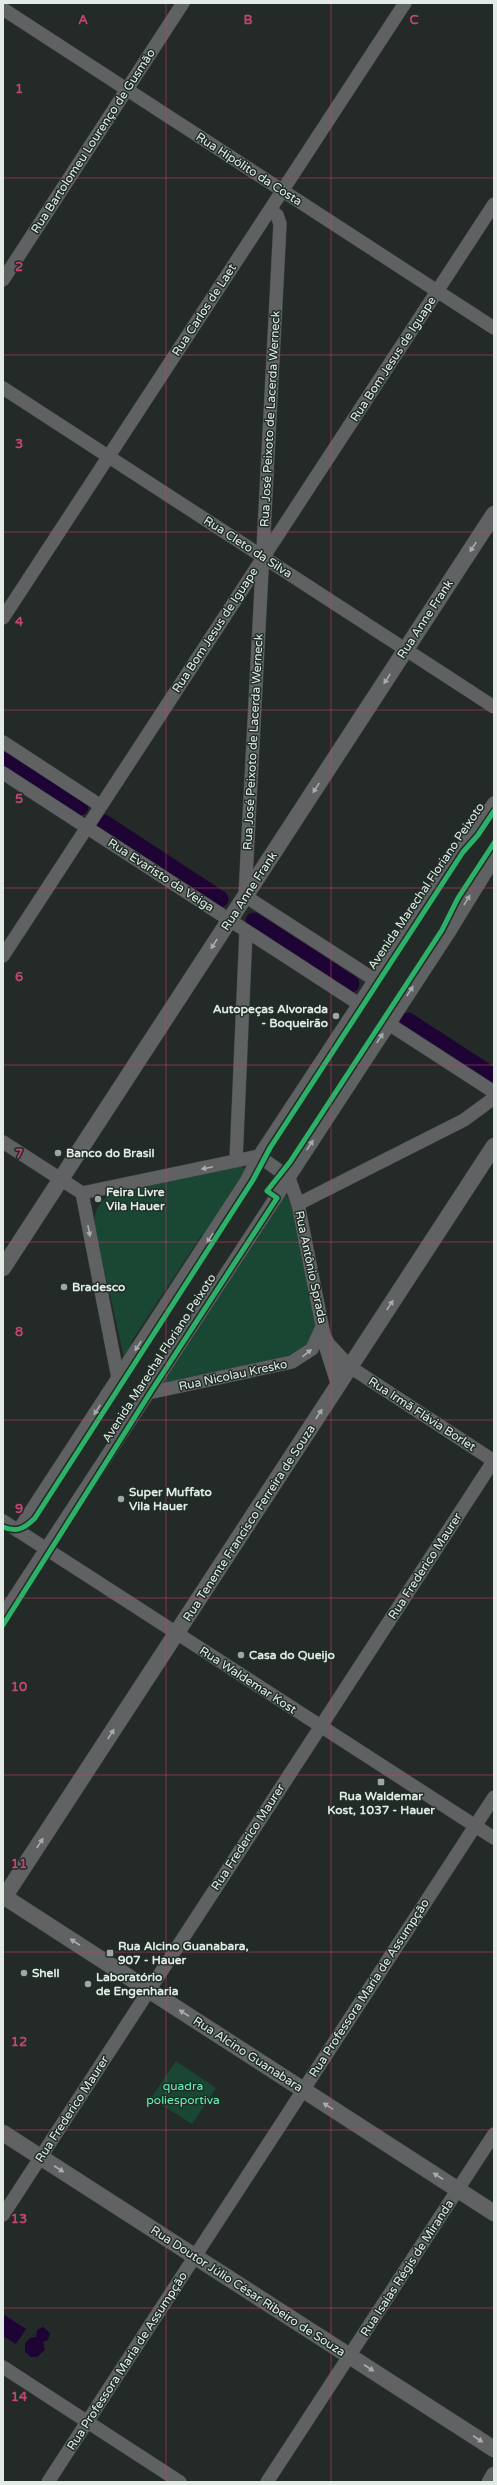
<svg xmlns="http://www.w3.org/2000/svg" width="497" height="2485" viewBox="0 0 497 2485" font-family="'Varela Round',sans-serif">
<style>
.green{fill:#194733}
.water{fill:#1d0434}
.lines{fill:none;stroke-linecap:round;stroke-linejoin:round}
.river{stroke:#1d0434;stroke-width:17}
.minor-casing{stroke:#434846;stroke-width:14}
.major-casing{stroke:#434846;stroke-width:17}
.minor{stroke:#606163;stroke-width:13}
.major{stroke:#606263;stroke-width:16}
.cycleway-casing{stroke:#202e27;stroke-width:8}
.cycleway{stroke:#2db169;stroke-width:5}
.oneway{fill:#a8adab}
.grid{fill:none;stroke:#c84277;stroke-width:1;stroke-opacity:0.55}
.poi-dot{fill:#a0a7a3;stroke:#202e27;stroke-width:1.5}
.labels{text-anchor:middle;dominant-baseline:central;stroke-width:3;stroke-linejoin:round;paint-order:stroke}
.street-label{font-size:12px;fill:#e2ebe6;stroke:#202e27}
.poi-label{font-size:12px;font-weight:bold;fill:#e2ebe6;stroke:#202e27;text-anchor:start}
.park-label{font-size:12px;fill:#65f4b5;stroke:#202e27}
.grid-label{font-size:13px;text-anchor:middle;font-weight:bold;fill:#c84277;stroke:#202e27;stroke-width:3;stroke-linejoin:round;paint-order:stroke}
</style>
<rect width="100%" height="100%" fill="#242a27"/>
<!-- green -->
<path class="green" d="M240 1166 246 1169 207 1233 201 1236 131 1342 132 1349 124 1357 94 1224C94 1208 103 1197 118 1190Z
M284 1195 287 1196 292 1206 318 1329 300 1354 164 1383 163 1382Z
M176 2061 216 2088 192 2124 151 2098Z"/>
<!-- water -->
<path class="water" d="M3 2314 26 2329 16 2344 3 2336Z
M43 2327 50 2333 48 2340 43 2342 45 2350 37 2357H31L25 2352V2343L30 2338 36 2337 37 2330Z"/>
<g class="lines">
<!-- river -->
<path class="river" d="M3 757 80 807
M104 823 220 899
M254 921 351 984
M408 1021 494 1077"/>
<!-- minor casing -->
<g class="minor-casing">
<path id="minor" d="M3 9 494 328
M270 210 277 215 280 224 245 896 375 980
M3 280 183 3
M3 388 494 707
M3 618 405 3
M3 742 101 806
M3 773 359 1004
M3 956 494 204
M389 1024 494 1092
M3 1142 82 1193
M236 1161 246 931
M82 1193 259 1156 289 1178 298 1204 325 1340 350 1367 494 1461
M82 1193 118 1378
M298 1204 464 1120 494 1098
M148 1393 292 1362 312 1349 322 1327
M3 1521 494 1838
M18 1531 247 1180 259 1156 461 849 494 803
M3 1615 448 934 494 859
M3 2215 494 1460
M3 2367 180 2482
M48 2482 494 1797
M267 2482 494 2134"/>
</g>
<!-- major casing -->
<g class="major-casing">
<path id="major" d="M3 1268 494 514
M325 1340 339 1384
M3 1896 494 2213
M3 1899 494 1146
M3 2133 494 2449
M490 2482 494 2475"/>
</g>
<!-- minor -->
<use href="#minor" class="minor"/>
<!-- major -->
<use href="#major" class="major"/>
<!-- cycleway casing -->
<g class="cycleway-casing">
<path id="cycleway" d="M3 1527C17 1533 25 1528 35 1518L253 1180 270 1148 463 852 478 835 494 811
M3 1625 150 1393 277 1198 267 1191 290 1162 442 930 458 898 494 843"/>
</g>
<!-- cycleway -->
<use href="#cycleway" class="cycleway"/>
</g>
<!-- one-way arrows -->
<defs><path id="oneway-solid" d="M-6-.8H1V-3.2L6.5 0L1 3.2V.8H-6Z"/></defs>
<g class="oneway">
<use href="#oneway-solid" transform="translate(473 547) rotate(123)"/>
<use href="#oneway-solid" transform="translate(387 679) rotate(123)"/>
<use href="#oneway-solid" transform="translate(316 788) rotate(123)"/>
<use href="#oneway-solid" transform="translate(467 900) rotate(-59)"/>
<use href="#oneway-solid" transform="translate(214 944) rotate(123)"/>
<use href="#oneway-solid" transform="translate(410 991) rotate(-57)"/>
<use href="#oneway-solid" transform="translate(380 1038) rotate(-57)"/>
<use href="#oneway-solid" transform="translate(310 1145) rotate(-57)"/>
<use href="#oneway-solid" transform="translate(207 1168) rotate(168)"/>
<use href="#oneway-solid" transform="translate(89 1231) rotate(79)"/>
<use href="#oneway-solid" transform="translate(210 1238) rotate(123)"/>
<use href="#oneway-solid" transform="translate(390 1305) rotate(-57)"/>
<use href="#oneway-solid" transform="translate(138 1346) rotate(123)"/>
<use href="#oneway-solid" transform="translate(307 1353) rotate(-39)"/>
<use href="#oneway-solid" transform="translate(97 1410) rotate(123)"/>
<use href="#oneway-solid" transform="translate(319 1414) rotate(-57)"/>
<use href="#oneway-solid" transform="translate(111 1734) rotate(-57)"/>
<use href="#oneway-solid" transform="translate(40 1843) rotate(-57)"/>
<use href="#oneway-solid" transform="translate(75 1942) rotate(-147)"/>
<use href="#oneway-solid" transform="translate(184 2013) rotate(-147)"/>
<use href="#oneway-solid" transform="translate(328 2106) rotate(-147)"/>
<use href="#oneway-solid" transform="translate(59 2169) rotate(33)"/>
<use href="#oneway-solid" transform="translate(438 2176) rotate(-147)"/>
<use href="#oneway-solid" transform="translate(369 2368) rotate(33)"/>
<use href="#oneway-solid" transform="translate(478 2439) rotate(33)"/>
</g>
<!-- grid -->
<path class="grid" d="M166 3V2482M331 3V2482M3 178H494M3 355H494M3 532H494M3 710H494M3 888H494M3 1065H494M3 1242H494M3 1420H494M3 1598H494M3 1775H494M3 1952H494M3 2130H494M3 2308H494"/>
<!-- markers -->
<g class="poi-dot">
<circle cx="336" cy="1016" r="4"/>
<circle cx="58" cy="1153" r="4"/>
<circle cx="98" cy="1199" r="4"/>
<circle cx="64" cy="1287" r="4"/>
<circle cx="121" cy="1499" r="4"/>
<circle cx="241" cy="1655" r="4"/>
<rect x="377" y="1778" width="8" height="8" rx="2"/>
<rect x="106" y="1949" width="8" height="8" rx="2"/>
<circle cx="24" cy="1973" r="4"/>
<circle cx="88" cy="1984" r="4"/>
</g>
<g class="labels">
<!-- street labels -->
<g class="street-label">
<text transform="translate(93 141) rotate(-57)">Rua Bartolomeu Lourenço de Gusmão</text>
<text transform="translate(249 169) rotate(33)">Rua Hipólito da Costa</text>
<text transform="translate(204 310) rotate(-57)">Rua Carlos de Laet</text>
<text transform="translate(393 359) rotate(-57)">Rua Bom Jesus de Iguape</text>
<text transform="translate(270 419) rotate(-87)">Rua José Peixoto de Lacerda Werneck</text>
<text transform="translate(248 547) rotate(33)">Rua Cleto da Silva</text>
<text transform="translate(425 619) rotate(-57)">Rua Anne Frank</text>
<text transform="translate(215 630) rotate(-57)">Rua Bom Jesus de Iguape</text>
<text transform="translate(253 742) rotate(-87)">Rua José Peixoto de Lacerda Werneck</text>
<text transform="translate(161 875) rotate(33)">Rua Evaristo da Veiga</text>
<text transform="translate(426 886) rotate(-56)">Avenida Marechal Floriano Peixoto</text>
<text transform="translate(249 891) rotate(-57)">Rua Anne Frank</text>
<text transform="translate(311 1267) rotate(78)">Rua Antônio Sprada</text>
<text transform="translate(159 1358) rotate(-57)">Avenida Marechal Floriano Peixoto</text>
<text transform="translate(233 1375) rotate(-12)">Rua Nicolau Kresko</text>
<text transform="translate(422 1414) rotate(33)">Rua Irmã Flávia Borlet</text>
<text transform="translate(249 1523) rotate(-57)">Rua Tenente Francisco Ferreira de Souza</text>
<text transform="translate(425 1566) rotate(-57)">Rua Frederico Maurer</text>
<text transform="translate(248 1680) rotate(33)">Rua Waldemar Kost</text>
<text transform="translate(248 1837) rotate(-57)">Rua Frederico Maurer</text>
<text transform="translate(369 1988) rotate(-57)">Rua Professora Maria de Assumpção</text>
<text transform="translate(248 2054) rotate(33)">Rua Alcino Guanabara</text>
<text transform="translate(72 2109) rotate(-57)">Rua Frederico Maurer</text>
<text transform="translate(407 2268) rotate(-57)">Rua Isaías Régis de Miranda</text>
<text transform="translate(248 2291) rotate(33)">Rua Doutor Júlio César Ribeiro de Souza</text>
<text transform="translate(127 2361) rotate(-57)">Rua Professora Maria de Assumpção</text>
</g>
<!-- poi labels -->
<g class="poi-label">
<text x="328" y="1009" text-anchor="end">Autopeças Alvorada<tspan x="328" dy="14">- Boqueirão</tspan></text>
<text x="66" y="1153">Banco do Brasil</text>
<text x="106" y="1192">Feira Livre<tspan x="106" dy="14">Vila Hauer</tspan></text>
<text x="72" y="1287">Bradesco</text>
<text x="129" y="1492">Super Muffato<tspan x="129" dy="14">Vila Hauer</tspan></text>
<text x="249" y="1655">Casa do Queijo</text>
<text x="381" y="1796" text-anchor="middle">Rua Waldemar<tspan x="381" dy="14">Kost, 1037 - Hauer</tspan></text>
<text x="118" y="1946">Rua Alcino Guanabara,<tspan x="118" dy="14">907 - Hauer</tspan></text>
<text x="32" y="1973">Shell</text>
<text x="96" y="1977">Laboratório<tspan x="96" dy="14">de Engenharia</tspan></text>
</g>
<!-- park labels -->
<g class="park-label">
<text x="183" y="2086">quadra<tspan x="183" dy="14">poliesportiva</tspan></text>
</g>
</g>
<g class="grid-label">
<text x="83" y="24">A</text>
<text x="248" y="24">B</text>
<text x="414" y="24">C</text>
<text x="19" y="93">1</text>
<text x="19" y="271">2</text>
<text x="19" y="448">3</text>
<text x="19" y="626">4</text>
<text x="19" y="803">5</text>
<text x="19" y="981">6</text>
<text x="19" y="1158">7</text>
<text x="19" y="1336">8</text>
<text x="19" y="1513">9</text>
<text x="19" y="1691">10</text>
<text x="19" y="1868">11</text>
<text x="19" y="2046">12</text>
<text x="19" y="2223">13</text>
<text x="19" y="2401">14</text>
</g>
<!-- border -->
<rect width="497" height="2485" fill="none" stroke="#e2ebe6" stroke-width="8"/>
</svg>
